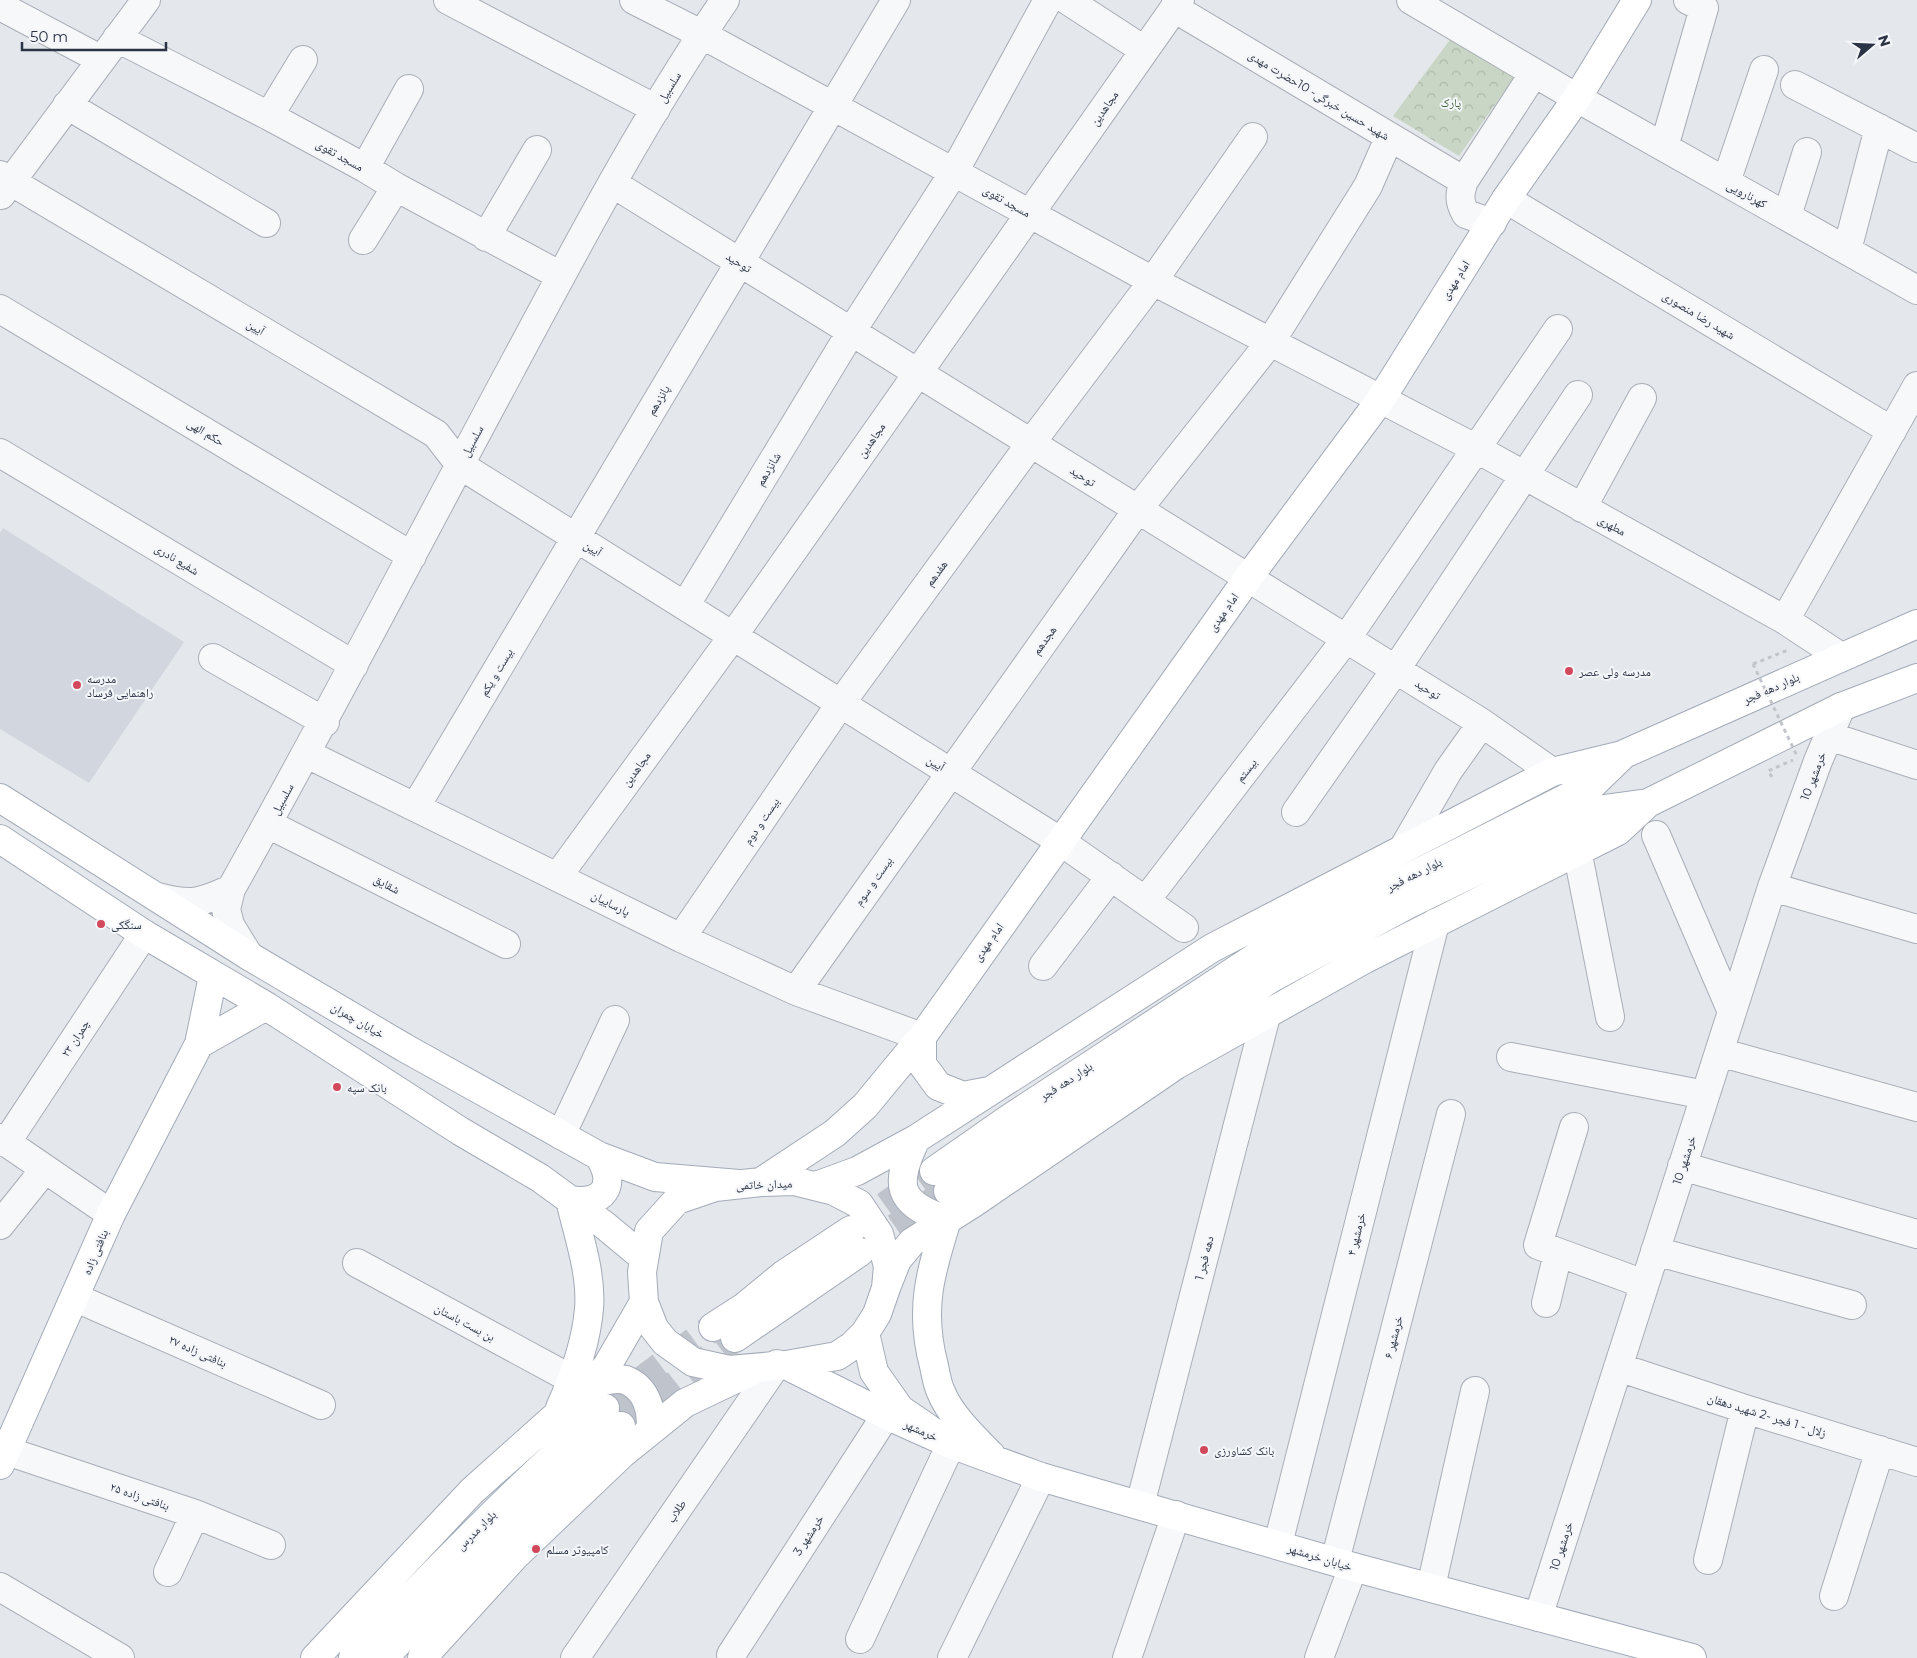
<svg xmlns="http://www.w3.org/2000/svg" width="1917" height="1658" viewBox="0 0 1917 1658" font-family="Montserrat,'Noto Naskh Arabic',sans-serif">
<style>
.built{fill:#d2d6de}
.park{fill:url(#park-crowns)}
.lines{fill:none;stroke-linecap:round;stroke-linejoin:round}
.major-tunnel{stroke:#bfc3cb;stroke-width:28;stroke-dasharray:28 14;stroke-linecap:butt}
.minor-casing{stroke:#a9aeb7;stroke-width:30}
.major-casing{stroke:#a3abb8;stroke-width:30}
.path{stroke:#c2c5cb;stroke-width:3;stroke-dasharray:4 4;stroke-linecap:butt}
.minor{stroke:#f7f8fa;stroke-width:28}
.major{stroke:#fff;stroke-width:28}
.path-bridge{stroke:#c2c5cb;stroke-width:3;stroke-dasharray:4 4;stroke-linecap:butt}
.poi-dot{fill:#d1495b;stroke:#f4f6f9;stroke-width:2}
.labels{text-anchor:middle;dominant-baseline:central;stroke-width:4;stroke-linejoin:round;paint-order:stroke}
.street-label{font-size:12px;fill:#2b3445;stroke:#f4f6f9}
.park-label{font-size:12px;fill:#3f6138;stroke:#f4f6f9}
.poi-label{font-size:12px;fill:#2b3445;stroke:#f4f6f9;text-anchor:start}
</style>
<defs>
<pattern id="park-crowns" width="20" height="18" patternUnits="userSpaceOnUse" patternTransform="scale(1.25)"><rect width="20" height="18" fill="#c9d6c5"/><path d="M2 6a3 3 0 1 1 6 0M12 15a3 3 0 1 1 6 0" fill="none" stroke="#adb8ab"/></pattern>
</defs>
<rect width="100%" height="100%" fill="#e4e7ec"/>
<!-- built -->
<path class="built" d="M3 528 184 642 89 783 0 729V533Z"/>
<!-- park -->
<path class="park" d="M1455 33 1520 69 1459 156 1393 116Z"/>
<g class="lines">
<!-- major-tunnel -->
<path class="major-tunnel" d="M851 1230 934 1171
M861 1251 948 1191
M605 1408 713 1327
M621 1426 735 1338"/>
<!-- minor casing -->
<g class="minor-casing">
<path id="minor" d="M448 0 656 109
M634 0 701 34 1153 281 1477 449 1785 620 1841 657
M1067 0 1144 50
M1411 0 1577 98 1917 290
M0 6 100 59
M1174 8 1464 181
M117 38 269 116 365 168 396 187 561 276
M1795 85 1917 148
M67 105 266 223
M269 116 303 60
M1664 147 1704 8 1688 0
M365 168 409 89
M0 175 436 434 460 465 1060 841 1184 928
M1726 182 1764 70
M612 183 1482 723 1552 772
M1 195 146 0
M1506 199 1892 431
M1787 216 1807 152
M1492 223 1466 214C1459 202 1459 194 1464 181L1534 73
M486 237 537 150
M363 240 396 187
M1847 250 1879 128
M0 309 412 556
M0 453 354 665
M1582 508 1642 398
M685 606 851 332 954 172 1048 0
M1785 620 1917 386
M213 658 325 722
M1829 736 1917 765
M307 754 681 938 796 991 922 1037
M416 806 896 0
M1296 812 1396 669 1578 395
M268 824 506 944
M1656 835 1732 1012
M1404 847 1448 771 1482 723
M1577 850 1610 1017
M558 876 733 636 1180 0
M1772 887 1917 929
M158 897C192 906 200 903 231 889
M1146 900 1346 639 1558 329
M681 938 841 703 1031 443 1153 281 1253 137
M249 956 230 925 226 909 231 889C327 718 417 544 510 371 577 246 644 118 725 0
M1043 966 1111 876
M796 991 1138 509 1271 341 1368 186 1389 138
M1719 1052 1917 1107
M1511 1057 1705 1095
M1574 1127 1538 1245 1644 1284
M561 1135 615 1020
M0 1138 111 1214
M6 1143 144 934
M1682 1166 1917 1234
M0 1225 45 1169
M1655 1251 1852 1305
M357 1263 573 1380
M76 1298 321 1405
M1546 1303 1558 1253
M1618 1367 1745 1409 1917 1462
M7 1451 195 1514 271 1545
M1140 1505 1267 1012
M1278 1544 1435 923
M1708 1560 1745 1409
M1335 1561 1451 1114
M168 1572 195 1514
M0 1587 120 1658
M1431 1587 1475 1391
M1834 1596 1880 1450
M1538 1617 1772 887 1818 761 1841 707
M860 1639 951 1444
M731 1655 886 1415
M575 1658 777 1364
M952 1658 1041 1477
M1127 1658 1176 1515
M1319 1658 1353 1567"/>
</g>
<!-- major casing -->
<g class="major-casing">
<path id="major" d="M0 798 249 956 405 1048 599 1156 655 1177 739 1184
M0 839 144 934 266 1006 460 1131 540 1178 603 1224 644 1258
M922 1037V1064L938 1086 963 1096 989 1091
M199 1044 266 1006
M916 1139C894 1185 896 1203 947 1220 930 1273 919 1310 934 1366 936 1375 937 1384 941 1392 950 1415 974 1438 991 1455
M934 1171 1007 1120 1268 949 1592 785 1624 754 1917 624
M794 1181 834 1191 859 1204 879 1234 888 1266 886 1288 877 1314 865 1333 852 1346 837 1356 786 1365 729 1370 693 1362 665 1342 654 1328 644 1302 642 1272 649 1231 677 1200 715 1187 761 1182Z
M761 1182 835 1133 865 1106 922 1037 1248 578 1381 399 1506 199 1577 98 1637 0
M816 1186 857 1171 916 1139 1212 948 1552 772 1622 755
M948 1191 1010 1148 1270 979 1407 905 1604 809 1648 803 1841 707 1917 678
M886 1288 897 1260 912 1242 972 1204 1176 1065 1365 959 1618 831 1648 803
M713 1327 744 1307 783 1275 851 1230
M735 1338 860 1252
M786 1365 886 1415 951 1444 900 1409 874 1372 865 1333
M593 1383C604 1381 618 1376 628 1381 647 1390 653 1412 650 1431
M560 1408C574 1377 586 1343 589 1309 592 1273 578 1235 570 1200 603 1206 618 1185 599 1156
M951 1444 1041 1477 1353 1567 1692 1658
M0 1465 111 1214 199 1044 213 976
M315 1658 472 1491 593 1383 607 1366 644 1302
M353 1658C434 1571 517 1488 605 1408
M384 1658 491 1541 621 1426
M422 1658 515 1556 623 1453 685 1403 752 1371"/>
</g>
<!-- path -->
<path class="path" d="M1753 664 1788 650
M1772 777 1768 771 1793 760"/>
<!-- minor -->
<use href="#minor" class="minor"/>
<!-- major -->
<use href="#major" class="major"/>
<!-- path-bridge -->
<path class="path-bridge" d="M1753 664 1798 758"/>
</g>
<!-- markers -->
<g class="poi-dot">
<circle cx="1569" cy="671" r="5"/>
<circle cx="77" cy="685" r="5"/>
<circle cx="101" cy="924" r="5"/>
<circle cx="337" cy="1087" r="5"/>
<circle cx="1204" cy="1450" r="5"/>
<circle cx="536" cy="1549" r="5"/>
</g>
<g class="labels">
<!-- street labels -->
<g class="street-label">
<text transform="translate(669 87) rotate(-59)">سلسبیل</text>
<text transform="translate(1319 95) rotate(31)">شهید حسین خبرگی- 10حضرت مهدی</text>
<text transform="translate(1104 108) rotate(-55)">مجاهدین</text>
<text transform="translate(340 155) rotate(29)">مسجد تقوی</text>
<text transform="translate(1747 194) rotate(29)">کهرنارویی</text>
<text transform="translate(1007 201) rotate(29)">مسجد تقوی</text>
<text transform="translate(739 262) rotate(32)">توحید</text>
<text transform="translate(1455 280) rotate(-58)">امام مهدی</text>
<text transform="translate(1699 315) rotate(31)">شهید رضا منصوری</text>
<text transform="translate(256 327) rotate(31)">آیین</text>
<text transform="translate(658 400) rotate(-59)">پانزدهم</text>
<text transform="translate(206 432) rotate(31)">حکم الهی</text>
<text transform="translate(871 440) rotate(-55)">مجاهدین</text>
<text transform="translate(472 441) rotate(-62)">سلسبیل</text>
<text transform="translate(768 469) rotate(-59)">شانزدهم</text>
<text transform="translate(1083 476) rotate(32)">توحید</text>
<text transform="translate(1612 525) rotate(29)">مطهری</text>
<text transform="translate(593 548) rotate(32)">آیین</text>
<text transform="translate(177 559) rotate(31)">شفیع نادری</text>
<text transform="translate(936 573) rotate(-54)">هفدهم</text>
<text transform="translate(1223 612) rotate(-55)">امام مهدی</text>
<text transform="translate(1044 640) rotate(-54)">هجدهم</text>
<text transform="translate(496 672) rotate(-59)">بیست و یکم</text>
<text transform="translate(1771 688) rotate(-24)">بلوار دهه فجر</text>
<text transform="translate(1428 689) rotate(32)">توحید</text>
<text transform="translate(936 763) rotate(30)">آیین</text>
<text transform="translate(636 769) rotate(-54)">مجاهدین</text>
<text transform="translate(1246 770) rotate(-52)">بیستم</text>
<text transform="translate(1813 776) rotate(-69)">خرمشهر 10</text>
<text transform="translate(282 799) rotate(-61)">سلسبیل</text>
<text transform="translate(761 821) rotate(-56)">بیست و دوم</text>
<text transform="translate(1414 874) rotate(-27)">بلوار دهه فجر</text>
<text transform="translate(873 881) rotate(-55)">بیست و سوم</text>
<text transform="translate(387 884) rotate(27)">شقایق</text>
<text transform="translate(611 903) rotate(27)">پارساییان</text>
<text transform="translate(988 942) rotate(-55)">امام مهدی</text>
<text transform="translate(358 1020) rotate(30)">خیابان چمران</text>
<text transform="translate(75 1038) rotate(-57)">چمران ۲۳</text>
<text transform="translate(1066 1081) rotate(-33)">بلوار دهه فجر</text>
<text transform="translate(1684 1160) rotate(-72)">خرمشهر 10</text>
<text transform="translate(764 1184) rotate(-2)">میدان خاتمی</text>
<text transform="translate(1356 1234) rotate(-76)">خرمشهر ۴</text>
<text transform="translate(95 1252) rotate(-67)">بنافتی زاده</text>
<text transform="translate(1204 1258) rotate(-76)">دهه فجر 1</text>
<text transform="translate(465 1322) rotate(28)">بن بست باستان</text>
<text transform="translate(1393 1337) rotate(-75)">خرمشهر ۶</text>
<text transform="translate(198 1351) rotate(24)">بنافتی زاده ۲۷</text>
<text transform="translate(1767 1415) rotate(17)">زلال - 1 فجر -2 شهید دهقان</text>
<text transform="translate(921 1430) rotate(24)">خرمشهر</text>
<text transform="translate(140 1496) rotate(19)">بنافتی زاده ۲۵</text>
<text transform="translate(676 1511) rotate(-56)">طلاب</text>
<text transform="translate(476 1530) rotate(-45)">بلوار مدرس</text>
<text transform="translate(808 1535) rotate(-57)">خرمشهر 3</text>
<text transform="translate(1561 1546) rotate(-72)">خرمشهر 10</text>
<text transform="translate(1320 1557) rotate(17)">خیابان خرمشهر</text>
</g>
<!-- park labels -->
<g class="park-label">
<text x="1451" y="102">پارک</text>
</g>
<!-- poi labels -->
<g class="poi-label">
<text x="1579" y="671">مدرسه ولی عصر</text>
<text x="87" y="678">مدرسه<tspan x="87" dy="14">راهنمایی فرساد</tspan></text>
<text x="111" y="924">سنگکی</text>
<text x="347" y="1087">بانک سپه</text>
<text x="1214" y="1450">بانک کشاورزی</text>
<text x="546" y="1549">کامپیوتر مسلم</text>
</g>
</g>
<!-- north arrow -->
<g transform="translate(1872 45) rotate(71)" stroke="#f4f6f9" stroke-width="4" paint-order="stroke">
<path d="M0-4L9 19L0 12L-9 19Z" fill="#2b3445"/>
<text y="-8" font-size="14" font-weight="bold" text-anchor="middle" fill="#2b3445">N</text>
</g>
<!-- scale -->
<path d="M22 42v8h144v-8" fill="none" stroke="#2b3445" stroke-width="2.5"/>
<text x="30" y="42" font-size="15" fill="#2b3445" stroke="#f4f6f9" stroke-width="4" paint-order="stroke">50 m</text>
</svg>
